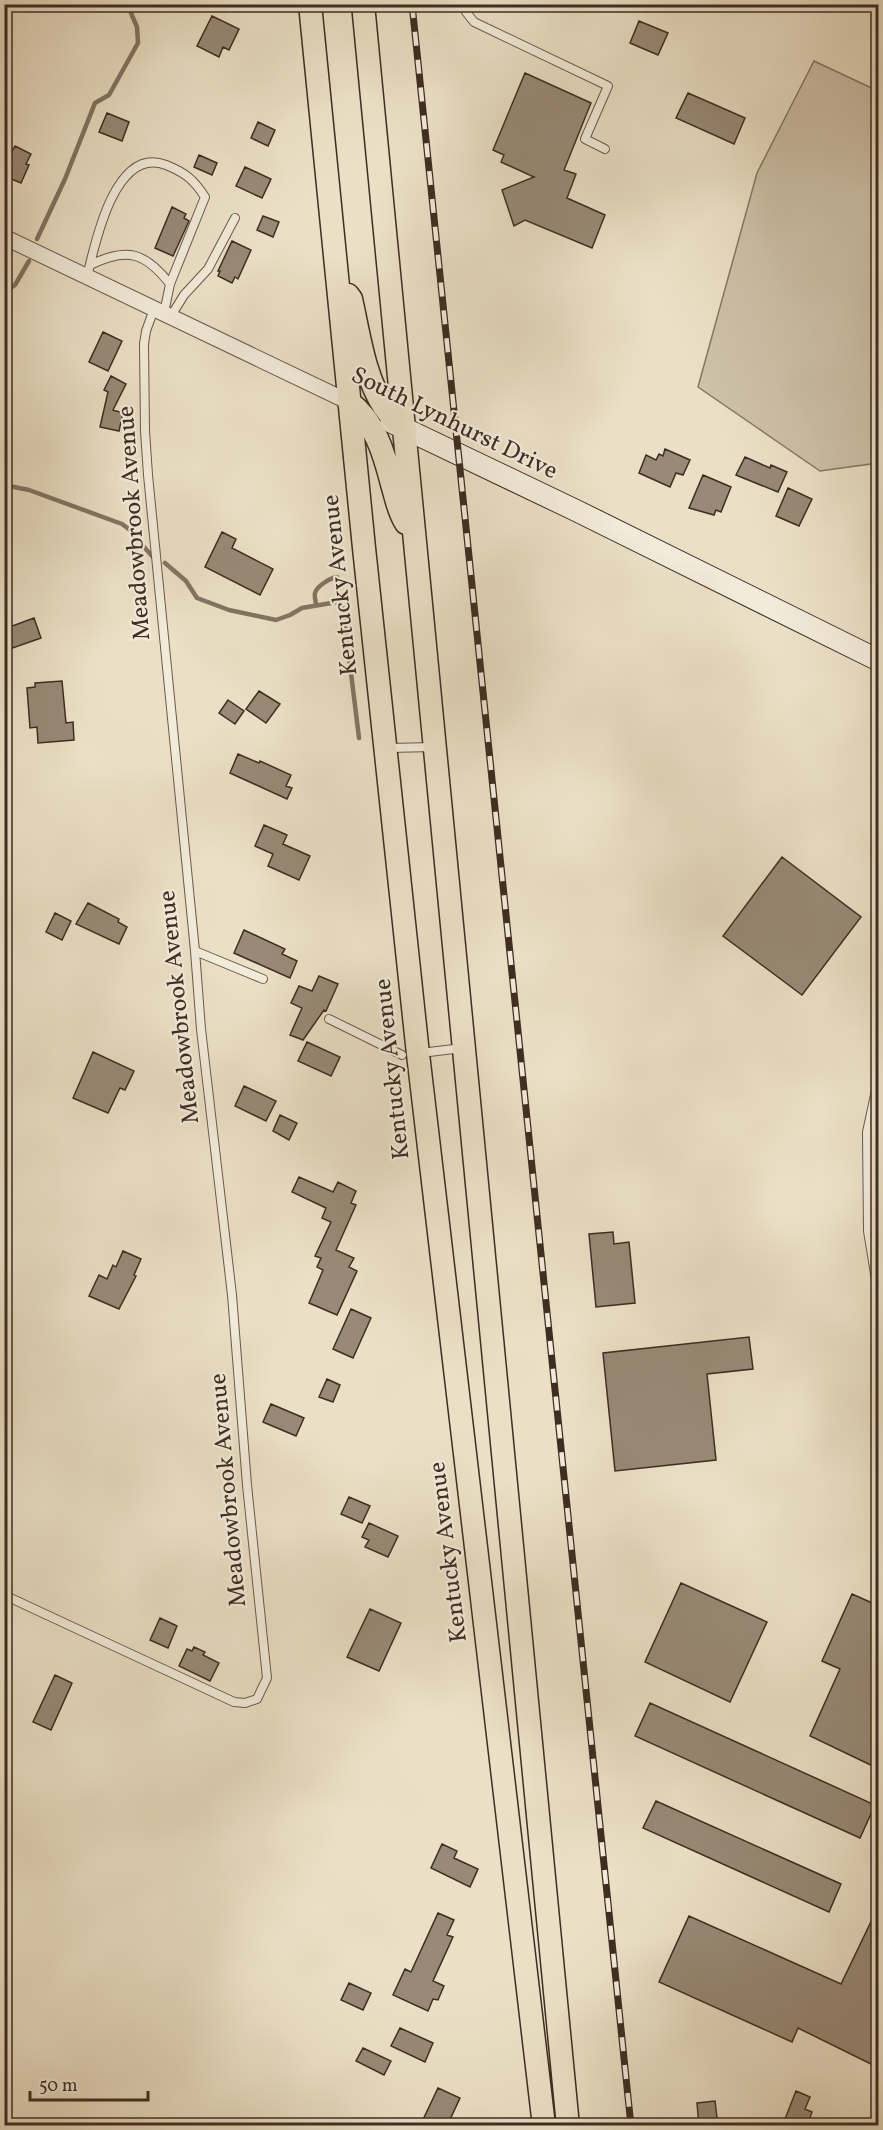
<svg xmlns="http://www.w3.org/2000/svg" width="883" height="2130" viewBox="0 0 883 2130" font-family="Vollkorn,serif">
<style>
.green{fill:#cec2aa;stroke:#867866;stroke-width:1.5}
.lines{fill:none;stroke-linecap:round;stroke-linejoin:round}
.stream{stroke:#827463;stroke-width:4.5}
.building{fill:#988a77;stroke:#3e2d22;stroke-width:1.5}
.lane-casing{stroke:#695a4b;stroke-width:10}
.street-casing{stroke:#695a4b;stroke-width:17}
.secondary-casing{stroke:#3e2d22;stroke-width:23}
.primary-casing{stroke:#3e2d22;stroke-width:25}
.lane{stroke:#f2ebda;stroke-width:8}
.street{stroke:#f2ebda;stroke-width:15}
.secondary{stroke:#f2ebda;stroke-width:21}
.primary{stroke:#ebe0c6;stroke-width:22}
.rail-casing{stroke:#3e2d22;stroke-width:7}
.rail{stroke:#f2ebda;stroke-width:4.5;stroke-dasharray:14;stroke-linecap:butt}
.labels{text-anchor:middle;dominant-baseline:central;stroke-width:4.5;stroke-linejoin:round;paint-order:stroke}
.street-label{font-size:24px;fill:#3e2d22;stroke:#f2ebda}
</style>
<rect width="100%" height="100%" fill="#ebe0c6"/>
<filter id="stains"><feTurbulence type="fractalNoise" baseFrequency=".00333" numOctaves="4"/><feColorMatrix values="0 0 0 0 .2 0 0 0 0 .09 0 0 0 0 .02 0 0 0 .5 -.17"/></filter>
<radialGradient id="worn" r=".72"><stop offset=".6" stop-color="#630" stop-opacity="0"/><stop offset="1" stop-color="#630" stop-opacity=".3"/></radialGradient>
<!-- green -->
<path class="green" d="M814 61 878 91V463L820 471 698 387 757 173Z"/>
<g class="lines">
<!-- stream -->
<path class="stream" d="M37 239 65 179 95 103 109 95 138 43 137 27 131 13 133 4
M4 293 15 285 29 261
M4 485 29 490 122 524 138 536 144 547 153 557
M165 563 186 581 197 598 229 610 276 620 290 615 302 608 337 602 343 608 359 738
M316 605C316 601 314 597 315 593 317 586 330 578 337 577"/>
</g>
<!-- building -->
<path class="building" d="M212 16 239 29 229 50 223 47 219 57 197 46Z
M639 21 668 33 658 55 630 43Z
M525 73 591 103 564 170 576 174 567 198 605 215 592 248 525 220 514 226 502 190 534 177 501 162 504 155 493 150Z
M688 93 745 118 734 144 676 118Z
M107 113 129 122 122 141 99 132Z
M258 122 275 130 268 146 251 138Z
M15 146 31 154 26 164 29 165 21 183 4 176V150L11 153Z
M199 155 217 163 212 175 194 167Z
M245 167 271 179 262 198 236 186Z
M172 207 186 214 184 218 189 221 173 256 155 248Z
M263 216 279 222 273 237 257 230Z
M232 241 251 250 238 279 235 277 232 283 218 276 220 271H218Z
M103 332 122 341 108 371 89 362Z
M111 376 126 384 113 410 123 413 119 431 100 427 108 392 104 390Z
M665 449 690 460 683 475 676 473 670 487 639 473 646 455 656 460 659 454 663 456Z
M745 457 770 468 771 465 787 472 778 492 736 475Z
M703 475 731 487 721 512 716 510 714 515 689 508Z
M788 488 812 499 799 526 776 516Z
M222 532 236 539 232 548 273 569 260 595 205 567Z
M34 618 41 638 4 651V629Z
M62 681 66 723 73 722 74 740 38 743 37 727 30 728 27 688 35 687V683Z
M259 691 280 704 266 723 246 709Z
M228 700 244 711 235 724 219 713Z
M238 754 259 763 260 761 291 775 286 786 292 788 287 799 230 773Z
M264 825 287 835 283 844 310 856 299 880 268 866 273 854 255 846Z
M782 857 861 917 802 995 723 936Z
M88 903 119 919 118 922 127 927 119 944 76 924Z
M55 913 71 921 62 940 46 932Z
M244 930 285 949 282 954 297 961 290 978 234 953Z
M319 976 338 984 326 1011 324 1010 303 1040 290 1035 302 1008 291 1003 299 986 312 991Z
M307 1042 340 1057 331 1076 298 1061Z
M93 1052 134 1071 125 1090 120 1088 108 1113 73 1098Z
M244 1086 276 1101 266 1121 235 1106Z
M280 1115 297 1123 289 1140 273 1131Z
M299 1177 333 1192 338 1182 356 1191 351 1203 356 1205 336 1250 354 1258 349 1267 357 1271 337 1315 309 1303 323 1270 317 1267 321 1258 315 1256 331 1222 322 1218 326 1208 292 1192Z
M613 1232 614 1244 629 1242 635 1303 596 1307 589 1234Z
M123 1251 141 1259 134 1275 136 1276 119 1309 89 1296 99 1275 107 1279 113 1265 116 1267Z
M351 1309 371 1318 353 1358 333 1349Z
M749 1337 753 1369 707 1374 716 1460 615 1471 603 1353Z
M327 1379 340 1385 333 1402 319 1397Z
M271 1404 304 1418 296 1436 263 1422Z
M349 1497 370 1506 362 1523 341 1514Z
M369 1523 398 1536 388 1557 365 1547 369 1540 362 1537Z
M681 1583 767 1622 730 1702 645 1662Z
M852 1594 879 1606V1769L810 1736 840 1669 822 1661Z
M370 1609 401 1623 379 1671 347 1657Z
M160 1618 177 1626 168 1648 150 1640Z
M194 1647 205 1652 203 1655 219 1663 210 1681 179 1666 187 1649 192 1651Z
M55 1675 72 1683 51 1730 33 1722Z
M650 1703 875 1805 860 1838 635 1736Z
M656 1801 841 1884 829 1912 643 1828Z
M442 1844 457 1851 454 1858 478 1869 470 1887 431 1868Z
M879 1905V2068L798 2028 792 2042 659 1982 689 1916 841 1984Z
M438 1913 454 1920 447 1935 453 1937 433 1981 444 1986 438 2000 433 1999 428 2011 393 1995 405 1969 411 1972Z
M349 1983 371 1993 363 2010 341 2000Z
M400 2028 433 2043 425 2062 391 2046Z
M363 2048 391 2061 384 2075 356 2061Z
M438 2088 460 2098 447 2126H420Z
M796 2091 810 2097 805 2109 812 2112 807 2126H800L785 2119Z
M715 2101 718 2126H699L697 2103Z"/>
<g class="lines">
<!-- lane casing -->
<g class="lane-casing">
<path id="lane" d="M465 4 466 12 474 22 608 86 585 139 605 149
M90 265C127 247 145 252 170 284
M87 277C95 243 115 145 166 165 186 173 194 180 205 197L170 284 164 313
M171 316 184 295 208 269 235 218
M389 748 434 747
M195 951 263 979
M329 1019 402 1055
M421 1053 462 1048
M878 1081 867 1132 868 1231 878 1292
M4 1595 234 1702 245 1703 257 1699 267 1678 247 1485 232 1295 201 1029 195 951 148 475 145 431 144 344 146 331 154 309"/>
</g>
<!-- street casing -->
<g class="street-casing">
<path id="street" d="M4 237 349 402"/>
</g>
<!-- secondary casing -->
<g class="secondary-casing">
<path id="secondary" d="M391 422 575 510 878 660"/>
</g>
<!-- primary casing -->
<g class="primary-casing">
<path id="primary" d="M310 4 364 548 418 1054 544 2126
M363 4 568 2126
M348 295 351 299C359 334 364 377 385 408 390 416 398 422 405 429
M349 402C375 422 384 453 392 484 396 497 398 511 406 523"/>
</g>
<!-- lane -->
<use href="#lane" class="lane"/>
<!-- street -->
<use href="#street" class="street"/>
<!-- secondary -->
<use href="#secondary" class="secondary"/>
<!-- primary -->
<use href="#primary" class="primary"/>
<!-- rail casing -->
<g class="rail-casing">
<path id="rail" d="M412 4 631 2126"/>
</g>
<!-- rail -->
<use href="#rail" class="rail"/>
</g>
<g class="labels">
<!-- street labels -->
<g class="street-label">
<text transform="translate(454 424) rotate(26)">South Lynhurst Drive</text>
<text transform="translate(135 523) rotate(-94)">Meadowbrook Avenue</text>
<text transform="translate(341 585) rotate(-96)">Kentucky Avenue</text>
<text transform="translate(180 1007) rotate(-96)">Meadowbrook Avenue</text>
<text transform="translate(393 1069) rotate(-96)">Kentucky Avenue</text>
<text transform="translate(229 1490) rotate(-95)">Meadowbrook Avenue</text>
<text transform="translate(449 1552) rotate(-97)">Kentucky Avenue</text>
</g>
</g>
<!-- margin -->
<rect width="883" height="2130" fill="none" stroke="#ebe0c6" stroke-width="24"/>
<rect x="6" y="6" width="871" height="2118" fill="none" stroke="#3e2d22" stroke-width="3"/>
<rect x="12" y="12" width="859" height="2106" fill="none" stroke="#3e2d22" stroke-width="1.5"/>
<!-- scale -->
<path d="M30 2091v9h118v-9" fill="none" stroke="#3e2d22" stroke-width="3"/>
<text x="39" y="2091" font-size="18" fill="#3e2d22" stroke="#f2ebda" stroke-width="4.5" paint-order="stroke">50 m</text>
<rect width="100%" height="100%" filter="url(#stains)"/>
<rect width="100%" height="100%" fill="url(#worn)"/>
</svg>
